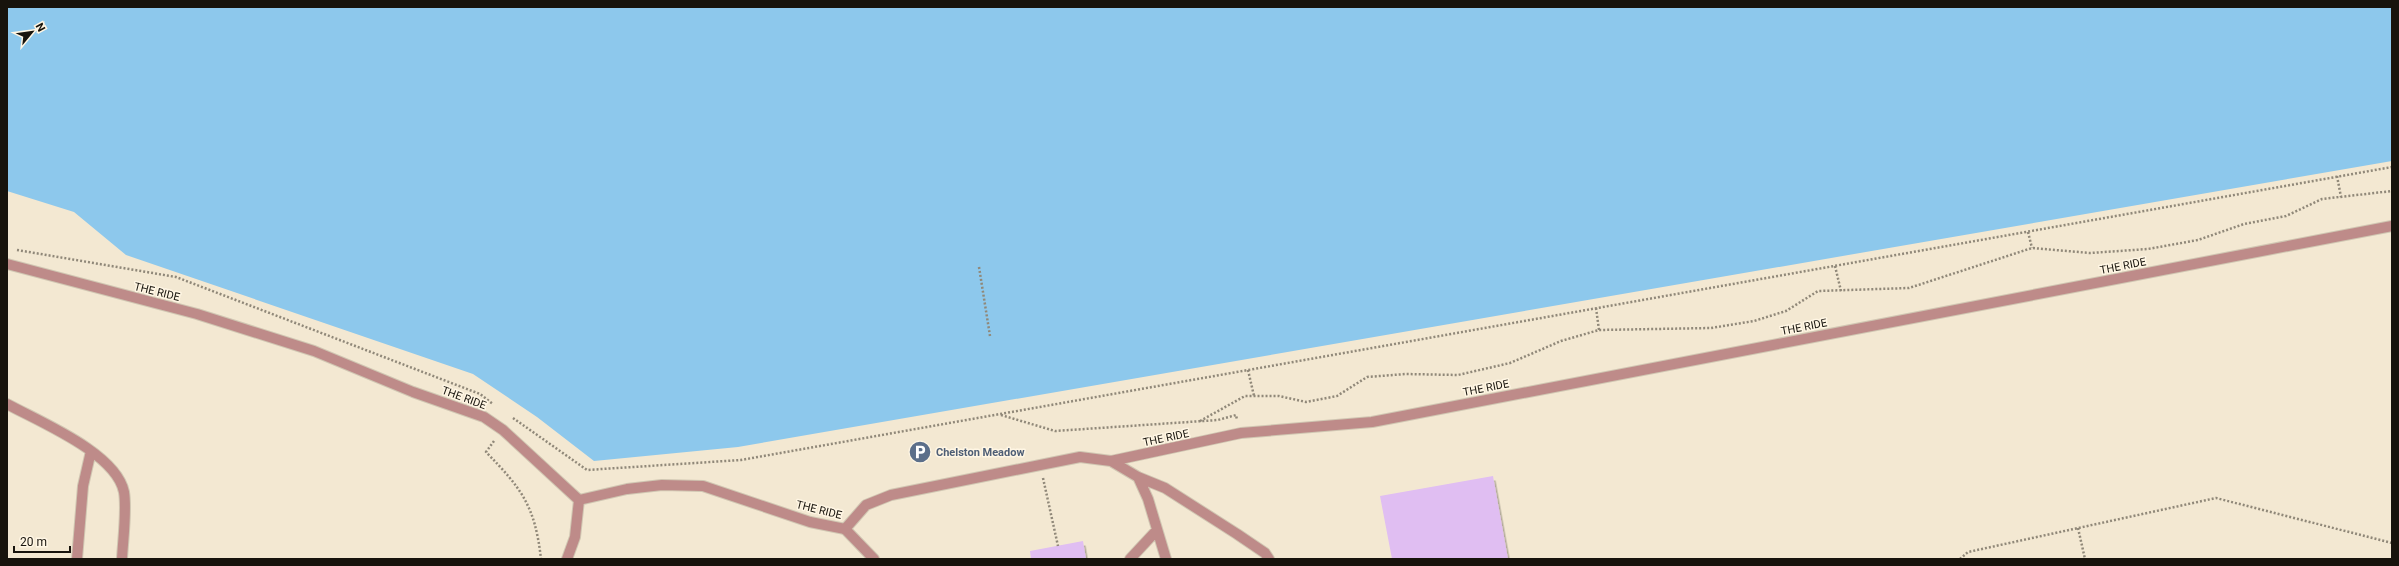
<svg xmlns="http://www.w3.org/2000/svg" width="2399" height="566" viewBox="0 0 2399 566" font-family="Roboto,sans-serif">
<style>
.water{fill:#8dc8ec}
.building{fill:#e0bef2;filter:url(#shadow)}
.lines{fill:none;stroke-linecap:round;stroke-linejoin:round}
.service-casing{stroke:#d0c6b2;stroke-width:12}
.minor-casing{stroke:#d0c6b2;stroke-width:12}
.path{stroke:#908879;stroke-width:2.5;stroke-dasharray:2 2;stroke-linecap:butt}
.service{stroke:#be8b89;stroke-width:10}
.minor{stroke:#be8b89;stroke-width:10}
.labels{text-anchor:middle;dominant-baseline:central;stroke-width:3;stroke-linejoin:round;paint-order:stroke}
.street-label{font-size:11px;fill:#17130c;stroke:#fff6e4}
.service-label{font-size:11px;font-weight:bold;fill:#4e5e75;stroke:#fff6e4;text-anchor:start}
</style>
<defs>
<filter id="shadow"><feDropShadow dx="2.5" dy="4.5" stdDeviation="0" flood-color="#0004"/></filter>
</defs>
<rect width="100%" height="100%" fill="#f3e8d2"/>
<!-- water -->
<path class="water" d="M7 7H2392V161L738 447 594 461 537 417 473 374 126 255 74 212 7 191Z"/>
<!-- building -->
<path class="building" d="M1493 476 1508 559H1392L1380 496Z
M1083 541 1086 559H1031L1030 551Z"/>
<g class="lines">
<!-- service casing -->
<g class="service-casing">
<path id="service" d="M7 404C40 422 116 453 124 492 127 510 123 539 122 559
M1111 461 1138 477 1165 488 1237 534 1265 553 1269 559
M1138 477 1148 499 1166 559
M77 559 83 486 91 451
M874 559 845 529 866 505 891 495 1080 457 1111 461 1241 433 1372 422 2392 226
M1130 559 1157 530"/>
</g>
<!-- minor casing -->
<g class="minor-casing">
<path id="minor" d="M7 264 197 314 314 351 413 392 484 417 503 430 579 500
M579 500 627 489 662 485 703 486 810 522 845 529
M567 559 575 537 579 500"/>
</g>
<!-- path -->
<path class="path" d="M2337 176 2341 197
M2028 232 2032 248
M17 250 176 277 480 394 493 404
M1835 266 1841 291
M979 267 990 336
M1596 308 1599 330
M1248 370 1254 396
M1001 415 1055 431 1218 420 1236 415 1237 420
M513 418 587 470 741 460 2392 167
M1200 421 1245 396H1279L1306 402 1337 396 1367 377 1406 374 1458 375 1510 363 1561 341 1599 330 1711 328 1754 321 1786 311 1818 291 1909 288 2032 248 2090 253 2148 249 2198 240 2244 224 2286 216 2322 199 2392 191
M494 441 486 452C522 489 535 506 541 559
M1043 478 1058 546
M2078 528 2085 559
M1960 559 1968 552 2216 498 2392 543"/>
<!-- service -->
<use href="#service" class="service"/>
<!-- minor -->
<use href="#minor" class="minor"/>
</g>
<!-- icons -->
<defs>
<g id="parking-disc" transform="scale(1.15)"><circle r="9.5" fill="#5c6f8a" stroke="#fff6e4"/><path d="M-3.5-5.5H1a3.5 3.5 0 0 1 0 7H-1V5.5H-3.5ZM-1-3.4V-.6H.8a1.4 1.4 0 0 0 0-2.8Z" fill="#fff"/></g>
</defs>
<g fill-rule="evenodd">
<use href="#parking-disc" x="920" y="452"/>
</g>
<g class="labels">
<!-- street labels -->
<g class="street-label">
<text transform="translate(2123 266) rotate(-11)">THE RIDE</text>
<text transform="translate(157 292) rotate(14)">THE RIDE</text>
<text transform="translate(1804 327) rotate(-11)">THE RIDE</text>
<text transform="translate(1486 388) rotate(-11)">THE RIDE</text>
<text transform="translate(464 398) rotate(20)">THE RIDE</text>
<text transform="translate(1166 438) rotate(-12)">THE RIDE</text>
<text transform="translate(819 510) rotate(14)">THE RIDE</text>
</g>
<!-- service labels -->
<g class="service-label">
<text x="936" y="452">Chelston Meadow</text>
</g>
</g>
<!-- border -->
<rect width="2399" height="566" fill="none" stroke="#17130c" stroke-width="16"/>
<!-- north arrow -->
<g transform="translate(32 32) rotate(61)" stroke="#fff6e4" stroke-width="3" paint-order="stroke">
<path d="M0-3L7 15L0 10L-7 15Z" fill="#17130c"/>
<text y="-6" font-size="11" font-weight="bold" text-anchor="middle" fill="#17130c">N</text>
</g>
<!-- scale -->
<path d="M14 546v6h56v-6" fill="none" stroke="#17130c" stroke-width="2"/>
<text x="20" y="546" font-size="12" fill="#17130c" stroke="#fff6e4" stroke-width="3" paint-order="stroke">20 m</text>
</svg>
